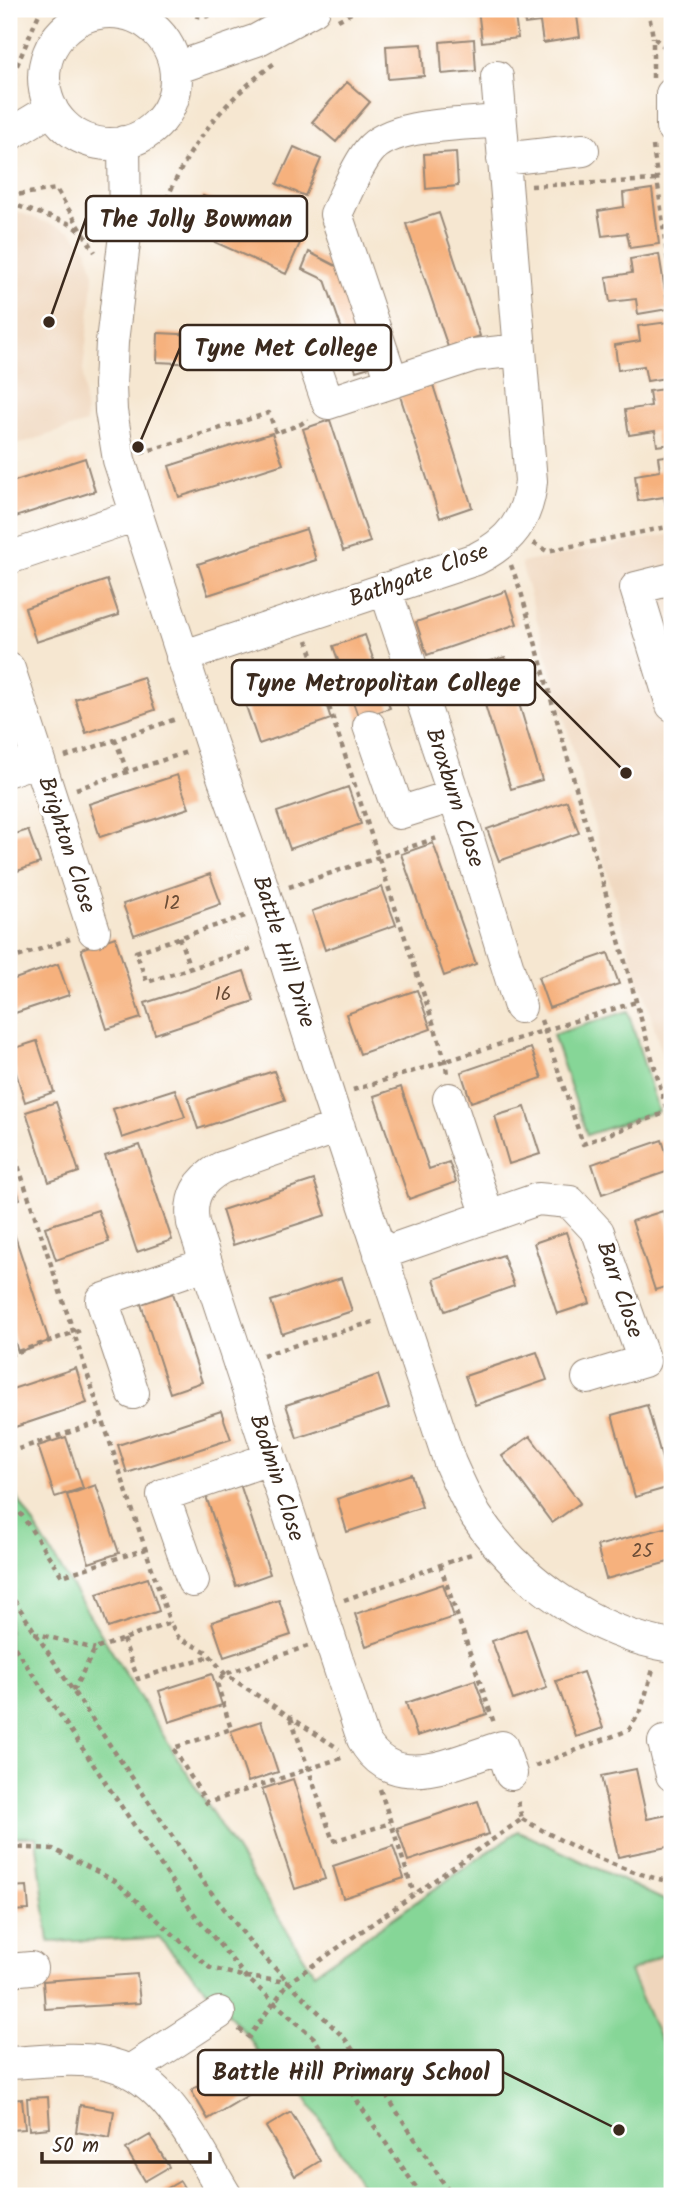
<svg xmlns="http://www.w3.org/2000/svg" width="681" height="2205" viewBox="0 0 681 2205" font-family="Kalam,sans-serif">
<style>
.built{fill:#efd6bc}
.green{fill:#86d697;stroke:#60805a;stroke-width:2}
.building{fill:#f6b17d}
.lines{fill:none;stroke-linecap:round;stroke-linejoin:round}
.minor-casing{stroke:#988878;stroke-width:34}
.path{stroke:#988878;stroke-width:4.5;stroke-dasharray:5 5;stroke-linecap:butt}
.minor{stroke:#fff;stroke-width:32}
.labels{text-anchor:middle;dominant-baseline:central;stroke-width:7;stroke-linejoin:round;paint-order:stroke}
.number-label{font-size:19px;fill:#6a4c36}
.street-label{font-size:23px;fill:#3b2a1e;stroke:#fff}
.leader{fill:none;stroke:#3b2a1e;stroke-width:2.5}
.callout-dot{fill:#3b2a1e;stroke:#fff;stroke-width:2.5}
.callout{fill:#fff;stroke:#3b2a1e;stroke-width:2.5}
.callout-label{font-size:24px;text-anchor:middle;font-weight:bold;fill:#3b2a1e}
</style>
<rect width="100%" height="100%" fill="#fff"/>
<filter id="ink" filterUnits="userSpaceOnUse"><feTurbulence type="fractalNoise" baseFrequency=".0143" numOctaves="2"/><feDisplacementMap in="SourceGraphic" scale="14" xChannelSelector="R" yChannelSelector="G"/><feConvolveMatrix kernelMatrix="1 2 1 2 8 2 1 2 1" color-interpolation-filters="sRGB"/></filter>
<filter id="wash" filterUnits="userSpaceOnUse"><feTurbulence type="fractalNoise" baseFrequency=".00686" numOctaves="4" result="noise"/><feDisplacementMap in="SourceGraphic" scale="28" xChannelSelector="R" yChannelSelector="G"/><feGaussianBlur stdDeviation="1.57" result="paint"/><feColorMatrix in="noise" values="0 0 0 0 0 0 0 0 0 0 0 0 0 0 0 0 0 1.4 0 .05"/><feComposite in="paint" operator="in"/></filter>
<g filter="url(#wash)">
<rect width="100%" height="100%" fill="#f6e7d1"/>
<!-- built -->
<path class="built" d="M9 209 71 231 87 249 94 274 83 370 86 423 9 447Z
M672 534V1090L644 992 638 982 521 563Z
M672 1950V2196H462L630 1971Z"/>
<!-- green -->
<path class="green" d="M628 1011 658 1111 587 1135 553 1035Z
M9 1484 171 1748 314 1973 518 1831 672 1904V1950L630 1972 670 2064 672 2063V2196H369L299 2087 283 2096 249 2037 159 1938 49 1942 36 1837H9Z"/>
<g id="blocks">
<!-- building -->
<path class="building" d="M478 9H514L518 38 482 42Z
M522 9H576L580 37 543 43 540 22 525 24Z
M474 39 476 71 442 74 440 42Z
M422 44 424 76 388 79 386 46Z
M347 82 370 102 336 142 312 122Z
M294 147 321 159 305 196 277 184Z
M456 152 458 186 426 189 424 154Z
M652 189 659 244 630 248 627 233 602 236 598 211 624 207 623 193Z
M203 196 301 241 286 274 188 230Z
M439 213 480 336 448 347 406 224Z
M309 252 340 268 373 366 356 371 325 280 302 269Z
M659 254 668 309 638 314 636 299 610 302 606 277 632 273 630 259Z
M668 322 672 353V377L647 381 644 366 618 370 615 345 640 341 638 326Z
M158 333 265 338 264 367 157 362Z
M433 385 472 507 440 518 400 396Z
M672 388V444L657 446 655 431 629 435 625 410 651 406 649 391Z
M330 420 370 542 343 551 303 429Z
M272 433 283 464 179 497 169 466Z
M672 455V511L667 512 664 497 638 501 635 475 660 471 658 457Z
M85 458 95 491 9 519V483Z
M306 529 316 560 208 595 198 564Z
M107 580 119 615 36 642 25 608Z
M506 591 517 624 427 655 416 622Z
M365 635 390 708 359 719 333 646Z
M505 657 542 780 511 789 473 666Z
M143 677 155 710 86 733 75 699Z
M318 680 331 719 259 744 246 706Z
M177 775 189 808 100 837 89 804Z
M348 787 361 824 290 849 277 812Z
M567 801 579 833 499 861 487 829Z
M28 830 40 863 9 874V836Z
M433 843 476 964 444 976 401 854Z
M210 874 221 904 134 935 123 904Z
M382 887 396 925 325 950 312 911Z
M115 937 141 1018 107 1029 81 949Z
M608 953 619 984 549 1008 538 977Z
M58 964 69 995 9 1015V981Z
M244 971 254 1001 155 1034 145 1003Z
M417 990 431 1029 360 1054 346 1014Z
M37 1041 54 1092 25 1102 9 1050Z
M531 1048 542 1078 471 1102 461 1072Z
M274 1071 285 1100 198 1129 188 1098Z
M401 1087 429 1169 449 1162 456 1182 409 1199 374 1096Z
M175 1089 185 1117 122 1138 113 1109Z
M56 1102 79 1172 49 1182 26 1112Z
M525 1107 540 1154 509 1164 495 1116Z
M662 1140 672 1170 602 1194 592 1164Z
M140 1145 172 1240 137 1252 105 1156Z
M9 1166 20 1199 9 1203Z
M314 1180 326 1215 233 1245 222 1210Z
M98 1210 109 1242 56 1260 45 1227Z
M663 1211 672 1237V1285L655 1290 632 1221Z
M566 1232 590 1303 557 1314 534 1243Z
M14 1233 49 1341 18 1352 9 1323V1235Z
M503 1255 514 1286 445 1311 434 1279Z
M341 1278 352 1311 282 1334 271 1301Z
M173 1293 202 1382 170 1393 141 1304Z
M537 1352 547 1380 475 1405 465 1376Z
M76 1368 87 1403 9 1429V1390Z
M378 1375 389 1408 297 1438 286 1405Z
M647 1405 670 1487 635 1497 612 1415Z
M221 1411 231 1439 127 1473 118 1445Z
M530 1436 580 1503 552 1523 502 1456Z
M66 1437 83 1488 55 1497 38 1446Z
M411 1474 422 1507 347 1532 337 1499Z
M240 1484 270 1574 236 1586 206 1496Z
M96 1485 119 1553 89 1563 67 1495Z
M672 1526V1561L606 1579 597 1546Z
M148 1578 159 1611 108 1628 97 1594Z
M443 1584 454 1617 366 1646 355 1614Z
M279 1600 291 1635 224 1657 212 1622Z
M526 1629 547 1688 513 1700 492 1641Z
M583 1672 603 1728 576 1737 556 1681Z
M212 1674 222 1705 169 1722 159 1691Z
M475 1680 487 1714 417 1736 406 1703Z
M261 1721 278 1772 248 1782 231 1731Z
M636 1769 647 1819 672 1814V1846L618 1857 601 1776Z
M293 1779 325 1879 295 1889 262 1789Z
M478 1801 489 1834 408 1861 397 1828Z
M393 1846 404 1878 343 1898 333 1866Z
M27 1886 29 1910 9 1911V1887Z
M137 1974 140 2003 45 2009 43 1981Z
M253 2053 270 2082 208 2119 191 2090Z
M48 2097 50 2128 29 2130 27 2098Z
M22 2099 25 2129 9 2130V2100Z
M80 2105 114 2111 110 2138 76 2132Z
M291 2112 320 2161 295 2176 266 2127Z
M150 2135 169 2167 145 2181 126 2149Z
M180 2181 189 2196H154Z"/>
</g>
</g>
<g filter="url(#ink)">
<use href="#blocks" fill-opacity="0" stroke="#988878" stroke-width="2"/>
<g class="lines">
<!-- minor casing -->
<g class="minor-casing">
<path id="minor" d="M44 78a66 66 0 1 1 132 0a66 66 0 1 1-132 0Z
M176 68 257 40 314 9
M672 94V127
M9 135 52 109
M124 142 125 235 112 342 110 385 111 411 119 460 211 743 261 883 329 1098 450 1463C458 1481 466 1499 476 1516 519 1581 595 1634 672 1646
M503 159 583 150
M310 351 328 403 474 355 519 350
M392 381 336 214C346 194 355 169 369 151 392 122 464 125 500 121
M9 558 136 515
M672 579 636 588 672 705
M386 591 465 829 520 1007
M182 657 476 559C510 542 528 519 531 481L497 77
M9 669 94 931
M369 726 399 813 453 796
M9 770 38 760
M449 1099 488 1216
M339 1127 221 1168C198 1181 189 1197 193 1223L363 1739C394 1796 455 1761 502 1747L511 1774
M380 1254 538 1199 570 1202 598 1232 644 1361 588 1378
M133 1393 102 1300 206 1264
M193 1581 163 1495 269 1459
M664 1742 672 1775
M9 1970 31 1968
M9 2063C38 2062 72 2057 101 2062 166 2073 195 2146 226 2196
M130 2071 219 2013"/>
</g>
<!-- path -->
<path class="path" d="M188 9C198 24 215 13 229 9
M648 9 653 37 672 53
M338 20 359 9
M653 78V37
M9 84 41 9
M653 146 672 295
M531 186 657 180
M9 196 56 189 95 252
M9 203 68 223 80 231
M153 237C177 162 212 109 276 62
M141 453 269 413 276 433 301 424 308 419
M533 543 547 551 672 526
M511 565 521 592 672 1129
M307 640 445 1059 447 1074
M115 739 127 771
M65 757 176 719
M76 789 187 752
M289 887 440 837
M245 916 136 952 147 982 255 948
M179 937 190 968
M9 960 70 939
M541 1020 583 1144 667 1112
M353 1090 636 1002
M9 1138 170 1623
M9 1355 84 1329
M263 1355 376 1321
M9 1452 104 1421
M9 1496 62 1576 146 1549
M440 1565 494 1723
M9 1592 73 1691 207 1887 254 1947 345 2039 392 2104 452 2196
M344 1600 471 1554
M34 1633 95 1649
M9 1639 191 1910 246 1977 314 2038 422 2196
M123 1639 138 1679 210 1656
M308 1646 225 1674 217 1683 231 1729 173 1748 207 1803 344 1757
M73 1691 95 1649 170 1623 179 1638 207 1652 225 1674 339 1749
M291 1718 333 1841 391 1823
M535 1766 629 1730 641 1710 654 1666
M380 1789 414 1894
M522 1819C570 1846 618 1871 672 1882
M9 1847 53 1849 115 1881 210 1968 246 1977 289 1982 522 1819 517 1798
M239 2029 249 2037 289 1982"/>
<!-- minor -->
<use href="#minor" class="minor"/>
</g>
</g>
<g class="labels">
<!-- number labels -->
<g class="number-label">
<text x="172" y="904">12</text>
<text x="223" y="995">16</text>
<text x="642" y="1552">25</text>
</g>
<!-- street labels -->
<g class="street-label">
<text transform="translate(419 576) rotate(-20)">Bathgate Close</text>
<text transform="translate(454 798) rotate(72)">Broxburn Close</text>
<text transform="translate(66 845) rotate(72)">Brighton Close</text>
<text transform="translate(283 952) rotate(72)">Battle Hill Drive</text>
<text transform="translate(619 1290) rotate(71)">Barr Close</text>
<text transform="translate(276 1478) rotate(72)">Bodmin Close</text>
</g>
</g>
<!-- callouts -->
<path class="leader" d="M49 322L86 218M138 447L180 348M626 773L535 682M619 2130L503 2072"/>
<g class="callout-dot">
<circle cx="49" cy="322" r="7"/>
<circle cx="138" cy="447" r="7"/>
<circle cx="626" cy="773" r="7"/>
<circle cx="619" cy="2130" r="7"/>
</g>
<g class="callout">
<rect x="86" y="196" width="221" height="45" rx="7"/>
<rect x="180" y="325" width="211" height="45" rx="7"/>
<rect x="232" y="660" width="303" height="45" rx="7"/>
<rect x="198" y="2050" width="305" height="45" rx="7"/>
</g>
<g class="callout-label">
<text x="196" y="227">The Jolly Bowman</text>
<text x="286" y="356">Tyne Met College</text>
<text x="383" y="691">Tyne Metropolitan College</text>
<text x="351" y="2080">Battle Hill Primary School</text>
</g>
<!-- margin -->
<rect width="681" height="2205" fill="none" stroke="#fff" stroke-width="35"/>
<!-- scale -->
<path d="M42 2152v10h168v-10" fill="none" stroke="#3b2a1e" stroke-width="3.5"/>
<text x="52" y="2152" font-size="21" fill="#3b2a1e" stroke="#ffffff" stroke-width="5" paint-order="stroke">50 m</text>
</svg>
